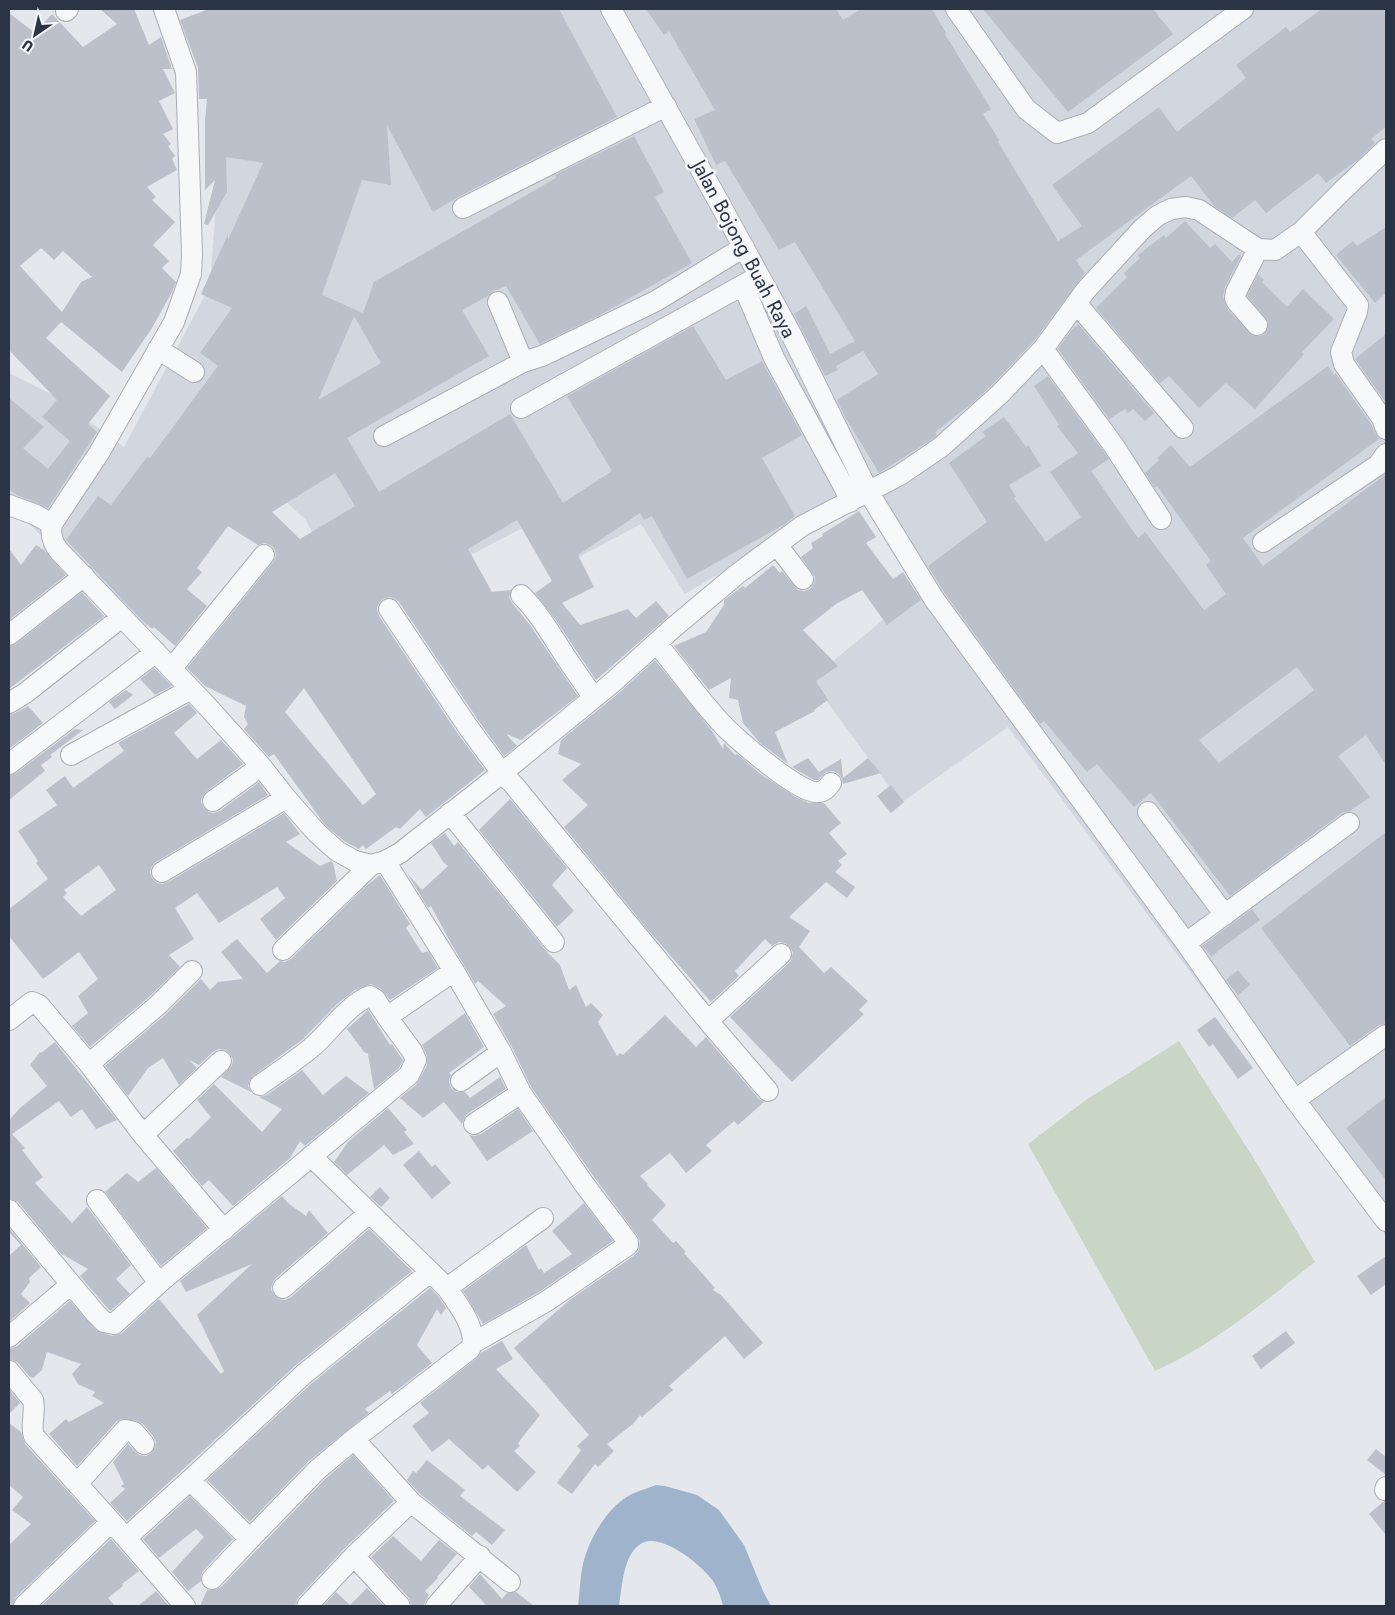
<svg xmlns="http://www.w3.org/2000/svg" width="1395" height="1615" viewBox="0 0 1395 1615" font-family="Jost,sans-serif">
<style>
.built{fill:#d2d6de}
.green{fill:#c9d6c5}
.water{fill:#9fb4cc}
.building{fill:#bbc0ca;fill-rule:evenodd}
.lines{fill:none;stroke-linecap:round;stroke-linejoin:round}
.minor-casing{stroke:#a9aeb7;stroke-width:22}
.minor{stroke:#f7f8fa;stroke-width:20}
.labels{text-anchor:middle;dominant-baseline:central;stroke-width:5;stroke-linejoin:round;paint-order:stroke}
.street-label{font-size:20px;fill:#2b3445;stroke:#f4f6f9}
</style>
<rect width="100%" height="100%" fill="#e4e7ec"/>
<!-- built -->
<path class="built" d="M265 9H1386V136L1378 143 1386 155V1235L1008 727 901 803 783 641 827 666 922 588 856 492 685 594 641 524 560 567 528 525 326 631V556L305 519 260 478 143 631 9 505V373L51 394 124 447 210 286 224 94 300 65Z"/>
<!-- green -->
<path class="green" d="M1179 1041 1256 1162 1315 1262C1266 1300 1212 1346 1155 1371L1028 1144 1086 1100Z"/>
<!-- water -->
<path class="water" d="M656 1485 665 1486 697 1495 719 1510 744 1545 763 1591 771 1606H723C721 1597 718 1589 713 1581 702 1565 658 1529 639 1545 623 1557 622 1588 619 1606H578C580 1592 580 1577 583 1564 589 1538 609 1504 634 1493 641 1490 649 1488 656 1485Z"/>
<!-- building -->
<path class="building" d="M100 9H134L149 45 161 37 172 69H163L175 93 159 101 173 129 163 134 171 144 168 146 175 156 172 159 177 170 147 187 156 197 152 200 175 222 153 245 169 261 162 268 176 282 172 292 152 328 122 372 61 322 46 338 110 396 88 424 97 432 48 508 17 495 9 489V398L44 427 23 448 48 469 70 441 42 417 57 400 9 350V13L35 33 52 14 83 47 117 24ZM41 248 54 260 63 251 92 277 81 282 62 312 20 266Z
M209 9H559L617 117 458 197 433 212 387 125 391 185 362 180 322 295 363 313 374 282 556 178 555 175 634 136 664 192 655 197 692 263 598 316 540 344 506 286 493 291 488 296 462 310 489 356 347 438 379 492 510 414 563 503 612 471 567 396 693 326 726 380 762 361 802 435 762 458 795 516 785 524 687 579 652 516 644 520 640 513 578 555 594 587 562 603 580 625 628 609 636 618 656 601 669 616 596 680 555 619 535 593 552 581 517 520 468 549 492 592 511 590 509 597 512 603 530 625 578 696 521 740 506 734 517 746 504 756 478 720 399 602 395 599 389 597 382 599 379 603 377 609 379 616 458 734 485 770 426 817 420 809 400 829 396 827 366 849 363 845 359 849 344 841 325 825 274 754 269 757 244 729 248 724 244 717 246 706 205 686 187 668 273 562 276 556 275 551 272 546 265 543 258 545 228 526 197 568 202 572 187 589 207 606 175 646 154 627 152 629 138 616 66 540 98 496 111 505 147 457 150 458 218 366 200 353 232 308 201 294 228 234V240L263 163 226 157 227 192 208 225 204 224 215 180 205 190V120L207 99H199L198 68 180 20ZM354 316 381 363 318 400ZM335 473 355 506 300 539 272 512ZM304 688 376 794 363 805 285 712Z
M646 9H836L843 20 861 9H932L946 33 945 34 991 109 983 114 999 140 998 142 1058 241 1082 226 1052 185 1159 107 1177 132 1246 78 1236 65 1286 27 1290 32 1322 9H1386V127L1371 139 1375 143 1359 159 1326 183 1318 173 1266 213 1255 200 1232 218 1214 206 1191 176 1076 260 1085 273 1034 341 992 385 971 404 935 432 937 435 934 438 879 473 845 417 837 400 878 374 863 351 836 366 838 370 825 376 794 314 806 306 830 354 855 341 795 242 779 250 725 161 716 165 694 119 715 110 669 31 664 35Z
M983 9H1153L1173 34 1068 112Z
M1185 221 1210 248 1215 244 1232 262 1239 254 1241 256 1225 287 1223 297 1228 310 1253 336H1260L1265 334 1268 328V322L1266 318 1247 296 1258 274 1264 280 1262 282 1287 307 1303 289 1334 319 1302 352 1304 354 1255 409 1226 383 1199 408 1169 376 1160 383 1096 308 1127 277 1124 273 1140 258 1138 255 1164 235 1166 238Z
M1386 227V293L1375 303 1336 255 1353 241 1357 246Z
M1078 324 1154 413 1145 421 1133 409 1128 413 1125 409 1109 419 1058 349 1070 332Z
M1386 334V403L1355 359Z
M1328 366 1334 375 1336 374 1371 424 1375 433 1379 439 1243 538 1263 566 1386 474V765L1366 735 1338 756 1370 797 1350 811 1342 813 1230 896 1151 793 1134 807 1097 764 1087 772 1044 721 1040 724 944 592 928 566 987 522 949 463 986 436 982 432 1004 417 1026 447 1028 445 1041 466 1009 485 1016 497 1014 498 1046 542 1081 517 1050 472 1078 453 1057 426 1059 425 1034 386 1048 376 1109 459 1091 471 1138 538 1145 532 1204 610 1226 594 1206 565 1211 561 1157 486 1155 488 1145 473 1159 460 1157 458 1171 445 1190 467ZM1297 667 1314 690 1219 763 1199 740Z
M859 511 876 537 866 543 893 579 903 572 921 600 887 625 862 590 836 604 803 630 838 666 816 681 828 700 814 710 815 711 775 732 788 764 760 743 743 723 738 700 729 698 731 678 709 690 674 646 706 632 724 605V600L743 586 745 588 773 565 780 573 782 571 798 590 804 591 810 589 814 583 815 577 801 557 813 548 811 543 823 536 822 534Z
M36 545 44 550 66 575 9 620V549L21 565Z
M82 592 104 616 9 689V647L16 644Z
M655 660 712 731 723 749 724 743 735 755 737 754 762 775 794 796 809 803H824L841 823 829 833 847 854 838 861 842 865 835 872 855 887 847 898 826 882 789 917 810 931 799 947 824 973 831 967 868 1001 859 1010 864 1014 792 1082 730 1017 791 961 793 952 789 946 785 943 779 942 772 946 765 939 735 971 739 976 711 1002 648 930 564 827 588 805 562 780 581 764 558 754 561 740 620 692Z
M154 668 172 686 155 695 140 679Z
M126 690 133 695 115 709 109 702Z
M189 704 197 713 174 733 197 759 221 740 243 764 206 792 202 797 201 802 204 808 209 812 214 813 220 811 259 782 268 795 156 862 152 866 150 872 152 878 157 883 162 884 168 882 284 813 300 834 286 842 320 866 331 861 333 863 337 881 276 940 260 919 285 898 277 887 219 923 197 893 175 908 194 939 169 955 180 967 150 996 90 1047 72 1026 88 1013 78 996 98 979 79 952 43 979 9 936V909L48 879 36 863 38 861 18 831 57 805 46 790 65 776 73 788 124 751 118 743ZM99 865 116 890 81 916 63 897 67 893 64 890Z
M28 706 43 723 9 749V715L15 713Z
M75 729 83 730 50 755 52 757 41 765 45 771 9 800V776L16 773Z
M808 758 819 772 841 759 843 778 868 758 881 773 843 784 842 779 839 774 833 771 826 772 818 780H814L792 767Z
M891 785 904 802 891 813 877 796Z
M510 799 567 868 552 885 574 911 557 927 479 830Z
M1386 832V1023L1379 1025 1350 1046 1261 928Z
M445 833 454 846 458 842 547 952 560 965 569 990 576 985 586 1007 591 1003 603 1015 598 1022 617 1056 620 1053 623 1055 665 1015 696 1047 706 1037 759 1099 764 1102 738 1125 734 1121 706 1145 712 1151 686 1173 670 1153 640 1176 648 1184 647 1185 666 1205 652 1220 673 1243 676 1241 686 1252 684 1253 715 1288 713 1290 721 1295 763 1343 744 1359 725 1336 669 1386 673 1390 642 1417 640 1415 633 1424 607 1444 614 1451 598 1467 595 1464 572 1494 557 1483 581 1450 577 1446 589 1435 514 1348 571 1299 635 1255 639 1250 640 1241 637 1235 594 1177 531 1087 512 1047 493 1014 506 1006 478 981 475 984 452 945 431 906 428 908 407 873 422 890 448 866 444 863 431 843Z
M380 875 410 924 406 928 422 953 428 951 438 968 390 1000 381 989 371 984 355 990 338 1003 303 1039 253 1076 250 1080 248 1086 251 1092 221 1077 232 1065 233 1059 229 1053 225 1050 219 1049 213 1052 199 1065 189 1060 197 1068 179 1085 163 1058 148 1068 128 1096 105 1066 166 1014 201 979 210 990 218 982 243 979 221 952 237 939 267 973 280 961 285 962 291 959 366 886Z
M1252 909 1260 920 1219 950 1212 957 1205 949 1202 946Z
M1238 970 1250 985 1238 995 1226 980Z
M368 1010 390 1045 392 1044 403 1060 399 1068 374 1089 368 1054 364 1052 347 1029Z
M465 1013 484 1047 449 1073 451 1075 449 1082 451 1088 457 1092H465L470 1098 500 1077 506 1089 467 1114 464 1118 462 1124 444 1102 423 1118 400 1098 417 1084 427 1065V1056L422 1045Z
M1215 1017 1253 1068 1238 1079 1213 1044 1209 1047 1197 1030Z
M55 1042 117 1120 96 1129 82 1109 71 1117 59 1101 12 1134 25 1148 22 1150 43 1177 35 1183 72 1223 87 1207 131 1265 116 1279 130 1294 110 1311 80 1276 88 1269 60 1253 18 1202 9 1198V1120L20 1108 47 1086 30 1065 40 1052 41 1053Z
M302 1070 323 1095 346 1076 369 1093 305 1146 300 1141 290 1158 233 1206 209 1180 202 1186 173 1151 187 1138 189 1139 211 1117 197 1100 214 1084 262 1132 282 1109 259 1097 267 1095Z
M1386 1097V1180L1346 1128Z
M388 1108 407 1130 404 1132 414 1144 393 1155 384 1145 347 1175 334 1162 348 1142Z
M518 1109 533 1131 487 1161 469 1135 474 1136 481 1134Z
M419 1151 432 1167 435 1164 451 1183 432 1199 403 1165Z
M156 1168 207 1228 161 1266 105 1192 127 1173 138 1182Z
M380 1187 390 1198 381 1207 370 1197Z
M282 1196 289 1204 306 1216 309 1210 328 1233 275 1279 272 1284 271 1290 274 1295 279 1299 285 1300 291 1297 369 1229 412 1271 296 1365 127 1521 110 1503 125 1489 121 1486 124 1484 113 1462 128 1444 139 1455 146 1456 151 1453 155 1448 156 1442 153 1436 143 1424 137 1421 121 1419 116 1422 77 1466 49 1434 66 1419 69 1422 104 1403 92 1396 95 1392 78 1384 72 1374 81 1364 47 1352 42 1370 33 1378 29 1376 18 1363 9 1359V1349L17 1346 70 1301 96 1330 112 1336 122 1333 159 1299 221 1374 224 1371 197 1315 252 1264 186 1292 180 1281Z
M584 1203 613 1241 541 1291 483 1324 463 1291 526 1245 539 1270 541 1268 544 1273 572 1254 552 1231Z
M9 1228 41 1267 29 1278 30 1282 21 1294 30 1303 9 1322V1256L21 1245 9 1232Z
M1386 1256V1284L1371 1295 1357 1276Z
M430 1288 438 1296 446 1308 441 1315 437 1309 417 1345 432 1363 392 1394 390 1391 365 1409 369 1413 309 1461 250 1522 207 1480 312 1383Z
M1286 1331 1295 1343 1261 1369 1252 1356Z
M502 1341 513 1359 496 1369 540 1415 518 1443 520 1446 514 1451 536 1472 517 1492 488 1465 483 1470 449 1439 432 1452 412 1426 429 1413 420 1403 477 1358 481 1353Z
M9 1389 20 1403 9 1414Z
M9 1423 21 1432 25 1444 95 1521 16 1597 12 1606H9V1545L31 1524 12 1510 23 1497 9 1485Z
M1376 1449 1386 1457V1475L1367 1460Z
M353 1455 394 1501 345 1548 298 1598 295 1606H200L207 1590H215L221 1587 325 1479Z
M427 1460 465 1490 460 1496 505 1530 492 1545 476 1532 472 1536 419 1493 407 1480 413 1471 416 1473Z
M190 1496 233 1539 203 1571 201 1576V1581L188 1591 172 1572 204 1537 196 1529 159 1558 143 1539Z
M1384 1501 1386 1502V1535L1369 1514Z
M393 1536 421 1561 439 1540 457 1554 437 1577 438 1578 425 1591 429 1595 423 1606H412L409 1598 371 1557Z
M111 1539 139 1571 122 1584 123 1586 108 1598 115 1606H41Z
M480 1574 502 1599 507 1593 516 1592 534 1606H487L469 1587Z
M367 1588 384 1606H323L336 1592 350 1605Z
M156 1591 169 1606H138Z"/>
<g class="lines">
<!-- minor casing -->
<g class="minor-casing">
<path id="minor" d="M164 9 186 72 192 254 191 274 174 322 99 453 52 524C50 535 52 543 60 552L207 706 261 766 286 798 317 833 337 851 355 861 371 865 385 861 400 853 502 773 612 683 674 627 736 575 802 526 900 475 941 447 1000 394 1043 349 1086 290 1142 229 1157 216 1171 209 1186 207 1199 210 1258 249 1275 250 1301 232 1343 190 1386 149
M611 9 721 206 790 332 869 493 934 599 1186 943 1295 1100 1386 1221
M956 9 1026 109 1057 133 1088 123 1243 9
M66 11 68 9
M463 208 666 106
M1301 232 1358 305 1357 312 1341 352 1344 364 1382 418 1386 429
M759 276 743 285 774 358 845 489 850 502
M498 302 523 362
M1076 303 1183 428
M1257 325 1237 302 1235 298 1236 292 1258 249
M158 349 194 372
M1043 349 1114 446 1161 519
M521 408 743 285
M384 436 523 362 542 356 656 301 744 247
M9 505 36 515 52 524
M1263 542 1378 465 1386 454
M777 545 803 579
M521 595C540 614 552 636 567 659 576 672 585 685 594 698
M389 609 468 727 502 773 513 784 708 1021 768 1091
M9 635 84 576
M657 644C679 670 699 700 723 725 735 738 803 797 819 792 825 791 828 787 831 783
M172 668 264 555
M9 703 24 694 122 617
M71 755 191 689
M9 764 156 652
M213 801 261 766
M1148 812 1225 915
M450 813 554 942
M162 872 286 798
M1186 943 1349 823
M283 950 371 865
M9 1020 32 1002 39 1005 89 1064 143 1135 224 1230
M708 1021 781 954
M89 1064 158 1005 192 971
M461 1081 501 1052
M260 1085C277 1073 295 1061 311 1048 328 1034 349 1003 370 996L375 999 387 1017
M1295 1100 1386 1035
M474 1124 521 1093
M143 1135 221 1061
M311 1156 447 1288C458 1305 473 1322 473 1343
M97 1200 159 1283
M9 1210 96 1314 104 1322 114 1324 159 1283 409 1075 416 1060 412 1051 387 1017 454 971
M283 1288 369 1213
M447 1288 543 1218
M9 1337 70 1285
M9 1371 33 1400C36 1412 30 1425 34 1436L126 1538 190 1480 250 1539 317 1470 354 1439 411 1502
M354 1439 470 1349 473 1343 547 1301 628 1245V1242L584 1184 521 1093 501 1052 454 971 385 861
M190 1480 304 1374 430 1272
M77 1484 125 1430 134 1432 144 1444
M1385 1490 1386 1487
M126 1538 185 1606
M354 1556 400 1606
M212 1579 250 1539
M24 1606 111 1522
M307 1606 354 1556 411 1502 510 1582
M436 1606 480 1556"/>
</g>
<!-- minor -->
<use href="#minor" class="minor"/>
</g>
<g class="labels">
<!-- street labels -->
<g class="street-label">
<text transform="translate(744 249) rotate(62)">Jalan Bojong Buah Raya</text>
</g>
</g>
<!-- border -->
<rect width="1395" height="1615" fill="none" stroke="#2b3445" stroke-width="20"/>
<!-- north arrow -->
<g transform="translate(35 35) rotate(214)" stroke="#f4f6f9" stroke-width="4" paint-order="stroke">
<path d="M0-4L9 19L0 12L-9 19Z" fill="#2b3445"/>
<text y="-8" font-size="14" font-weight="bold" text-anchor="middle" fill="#2b3445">U</text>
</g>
</svg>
